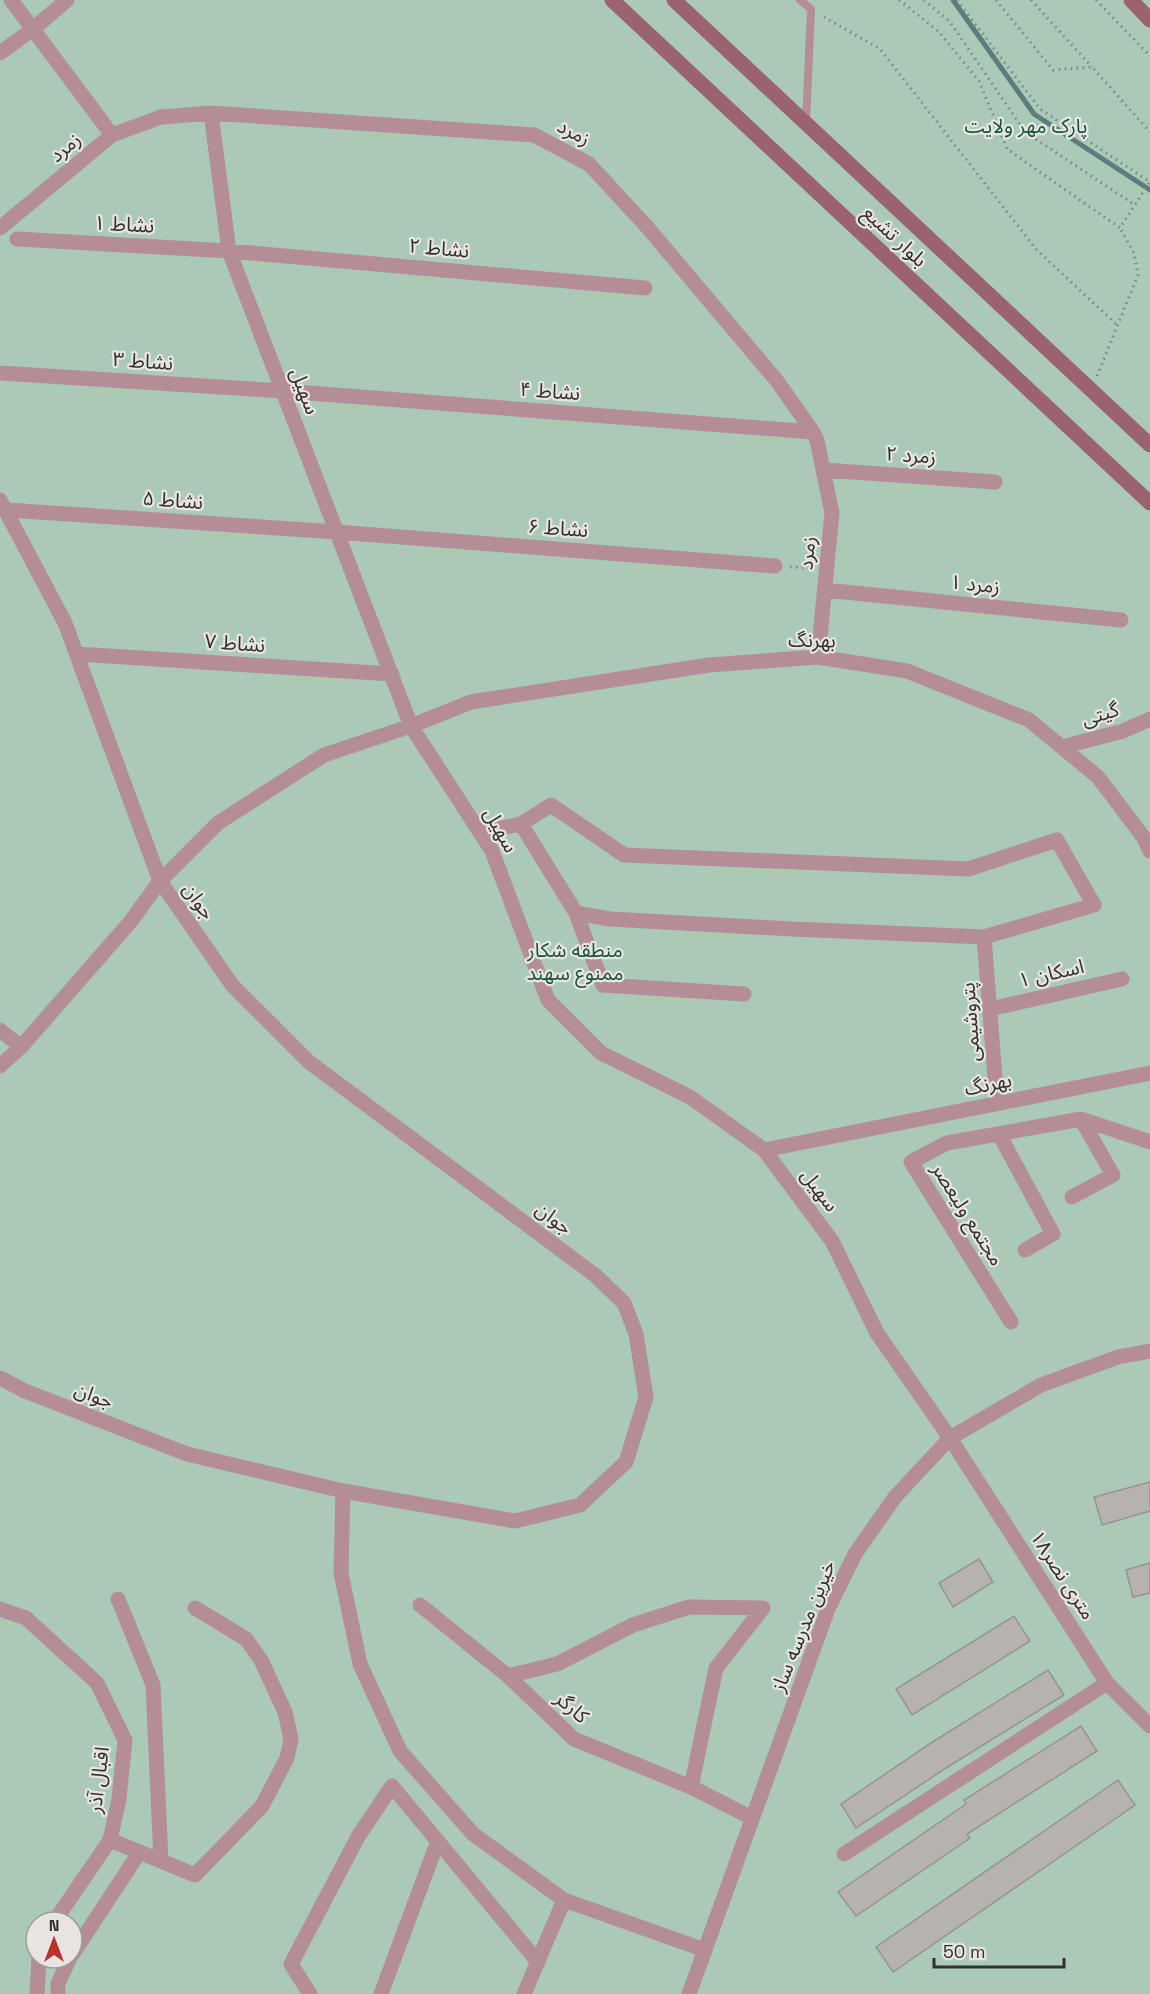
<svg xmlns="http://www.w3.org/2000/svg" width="1150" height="1994" viewBox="0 0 1150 1994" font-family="'Space Grotesk','Noto Sans Arabic',sans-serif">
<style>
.green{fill:#aacab7;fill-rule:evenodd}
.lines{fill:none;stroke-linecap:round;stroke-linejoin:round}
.stream{stroke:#5c7d7e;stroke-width:5}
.building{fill:#b6b2b0;stroke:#979391;stroke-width:1.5}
.path{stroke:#858281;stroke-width:3;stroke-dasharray:1.5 4.5;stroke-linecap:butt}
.service{stroke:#b58d97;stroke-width:8}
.minor{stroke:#b58d97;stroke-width:15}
.tertiary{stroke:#b58d97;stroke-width:15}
.secondary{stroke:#9b6372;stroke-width:15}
.labels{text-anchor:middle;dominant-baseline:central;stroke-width:4.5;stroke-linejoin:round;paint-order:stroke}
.park-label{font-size:20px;fill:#16563a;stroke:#e8e4e2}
.street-label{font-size:20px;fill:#323130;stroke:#e8e4e2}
</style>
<rect width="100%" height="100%" fill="#e8e4e2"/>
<!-- green -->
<path class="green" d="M0 0H1150V1994H0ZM36 1922H72V1958H36Z"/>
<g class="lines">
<!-- stream -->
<path class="stream" d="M953 0 1034 114 1150 190"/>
</g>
<!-- building -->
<path class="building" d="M1150 1482V1511L1102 1525 1094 1497Z
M979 1559 993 1582 953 1607 939 1583Z
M1150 1563V1593L1133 1597 1126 1570Z
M1014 1616 1030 1641 912 1715 896 1689Z
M1048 1670 1064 1695 946 1768 856 1828 841 1804 931 1743Z
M1081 1726 1097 1751 967 1834 970 1838 856 1916 838 1892 966 1804 964 1800Z
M1118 1780 1135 1805 893 1972 876 1947Z"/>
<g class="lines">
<!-- path -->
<path class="path" d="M899 0 939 32 979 81 1007 149 1120 228 1149 183
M924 0 950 22 1025 132 1135 205
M957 0 1040 109 1150 182
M996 0 1053 70 1092 67 1150 132
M1031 0 1092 67
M1096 0 1150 56
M824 17 880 49 1036 249 1118 326
M1097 376 1138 275 1134 253 1120 228
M790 567 810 568"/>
<!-- service -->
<path class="service" d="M800 0 811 9 806 123"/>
<!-- minor -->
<path class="minor" d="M11 0 112 135
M0 53 33 29 67 0
M211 113 229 251 411 726 492 851 548 1000 601 1053 690 1097 764 1150 832 1241 877 1333 950 1438 1107 1683 1150 1726
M0 228 112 135 161 117 211 113 534 135 589 164 648 228 777 381 813 432 817 440 832 513 818 657
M17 239 229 251 645 288
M0 373 283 391 813 432
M824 470 995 482
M7 510 337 532 775 566
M825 590 1121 620
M77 654 392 674
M1062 747 1123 731 1150 719
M480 832 521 824 551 805 624 855 968 869 1057 840 1094 905 984 937 792 929 610 919 576 913 521 824
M576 913 603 985 744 994
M984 937 997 1103
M990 1009 1122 979
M0 1030 21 1047
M0 1066 21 1047 131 921 160 881 218 823 324 755 411 726 471 702 709 665 818 657 907 671 1029 720 1098 777 1144 838 1150 851
M999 1134 1053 1234 1025 1250
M764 1150 1150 1073
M1072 1197 1113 1175 1081 1119
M1011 1322 911 1162 947 1143 1081 1119 1150 1142
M343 1491 341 1573 360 1664 400 1751 473 1834 564 1900 705 1950
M118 1599 153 1685 161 1861
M420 1605 508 1676 574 1739 691 1787 752 1818
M0 1609 26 1618 97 1683 125 1740 119 1799 110 1840 54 1922
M508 1676 557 1664 633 1625 689 1607 763 1608 716 1668 691 1787
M110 1840 195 1875 262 1806 287 1758 291 1739 285 1712 261 1660 246 1639 195 1608
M844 1854 1107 1683
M72 1955 139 1853
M37 1994 39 1958
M58 1994V1983L70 1958
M310 1994 291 1964 359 1835 392 1786 538 1962
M381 1994 437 1843
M524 1994 564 1900"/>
<!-- tertiary -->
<path class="tertiary" d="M0 500 65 623 160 881 232 985 309 1062 596 1276 624 1303 636 1334 646 1397 626 1462 580 1505 515 1521 343 1491 187 1454 25 1391 0 1378
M689 1994 828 1609 855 1554 895 1497 950 1438 1041 1385 1118 1357 1150 1351"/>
<!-- secondary -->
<path class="secondary" d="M612 0 1150 503
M674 0 1150 445
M1131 0 1150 20"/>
</g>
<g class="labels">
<!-- park labels -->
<g class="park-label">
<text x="1026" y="126">پارک مهر ولایت</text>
<text x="575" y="950">منطقه شکار<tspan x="575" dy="23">ممنوع سهند</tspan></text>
</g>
<!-- street labels -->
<g class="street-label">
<text transform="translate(574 132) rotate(28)">زمرد</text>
<text transform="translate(65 147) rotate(-40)">زمرد</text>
<text transform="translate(124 224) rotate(3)">نشاط ۱</text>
<text transform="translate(895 236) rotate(43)">بلوار تشیع</text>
<text transform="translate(439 248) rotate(5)">نشاط ۲</text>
<text transform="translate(143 361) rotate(4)">نشاط ۳</text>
<text transform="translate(305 391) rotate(69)">سهیل</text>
<text transform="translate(550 391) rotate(4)">نشاط ۴</text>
<text transform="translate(911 455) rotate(4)">زمرد ۲</text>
<text transform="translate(173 500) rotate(4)">نشاط ۵</text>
<text transform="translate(558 528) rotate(4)">نشاط ۶</text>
<text transform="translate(807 553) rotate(-84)">زمرد</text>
<text transform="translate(975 584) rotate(6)">زمرد ۱</text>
<text transform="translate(812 640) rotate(1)">بهرنگ</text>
<text transform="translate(235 643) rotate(4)">نشاط ۷</text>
<text transform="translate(1100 714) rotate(-17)">گیتی</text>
<text transform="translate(501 830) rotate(61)">سهیل</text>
<text transform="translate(199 901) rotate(55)">جوان</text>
<text transform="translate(1051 973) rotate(-13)">اسکان ۱</text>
<text transform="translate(970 1022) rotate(-94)">پتروشیمی</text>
<text transform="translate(988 1084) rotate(-11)">بهرنگ</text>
<text transform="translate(820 1190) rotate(53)">سهیل</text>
<text transform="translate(968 1214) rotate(58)">مجتمع ولیعصر</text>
<text transform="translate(554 1218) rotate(37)">جوان</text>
<text transform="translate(94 1395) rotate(21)">جوان</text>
<text transform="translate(1063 1575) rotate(57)">۱۸متری نصر</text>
<text transform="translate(803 1626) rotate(-68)">خیرین مدرسه ساز</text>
<text transform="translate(572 1707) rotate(41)">کارگر</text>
<text transform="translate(98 1780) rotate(-83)">اقبال آذر</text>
</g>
</g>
<!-- north arrow -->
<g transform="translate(54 1940)"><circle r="28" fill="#e8e4e2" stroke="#9f9c9b" stroke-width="1.5"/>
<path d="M0-4.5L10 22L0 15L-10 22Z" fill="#bd2f2a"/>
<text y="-9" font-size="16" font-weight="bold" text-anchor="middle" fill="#323130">N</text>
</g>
<!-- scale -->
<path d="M934 1958v9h130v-9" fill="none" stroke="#323130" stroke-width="3"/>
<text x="943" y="1958" font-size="18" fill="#323130" stroke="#e8e4e2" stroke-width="4.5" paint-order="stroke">50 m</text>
</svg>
